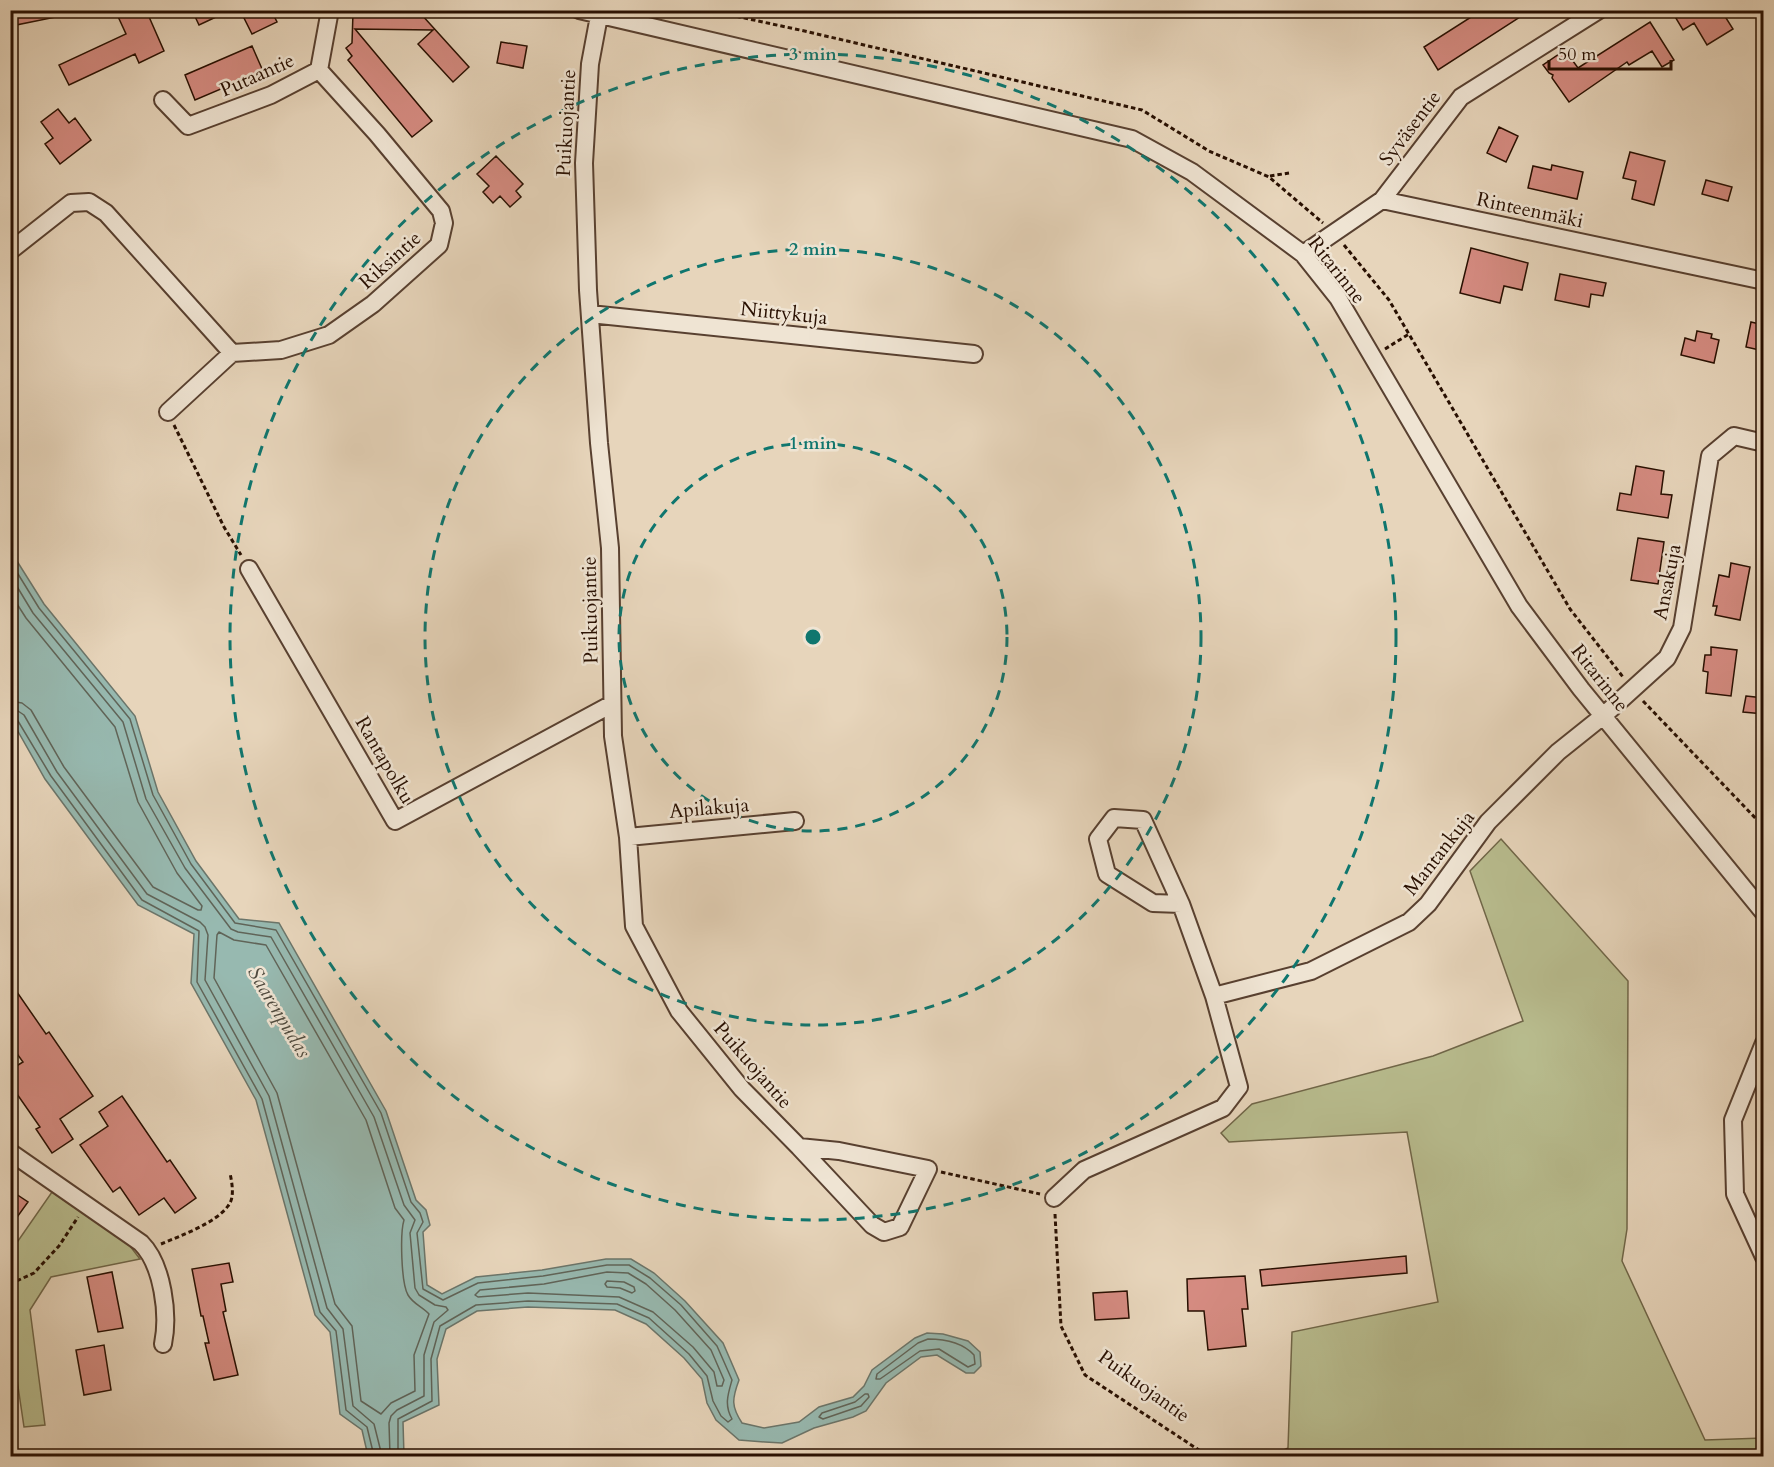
<svg xmlns="http://www.w3.org/2000/svg" width="1774" height="1467" viewBox="0 0 1774 1467" font-family="Cardo,serif">
<style>
.green{fill:#b8bc8e;stroke:#706648;stroke-width:1.5}
.water{fill:#97b9b0;stroke:#6b756a;stroke-width:1.5}
.lines{fill:none;stroke-linecap:round;stroke-linejoin:round}
.shore{stroke:#606458;stroke-width:1.5}
.building{fill:#d58b81;stroke:#280f01;stroke-width:1.5}
.minor-casing{stroke:#584030;stroke-width:20}
.path{stroke:#280f01;stroke-width:3;stroke-dasharray:4.5 3;stroke-linecap:butt}
.minor{stroke:#efe4d3;stroke-width:16}
.ring{fill:none;stroke:#0f766e;stroke-width:3;stroke-dasharray:10 8}
.labels{text-anchor:middle;dominant-baseline:central;stroke-width:5;stroke-linejoin:round;paint-order:stroke}
.street-label{font-size:20px;fill:#280f01;stroke:#efe4d3}
.water-label{font-size:21px;font-style:italic;fill:#4f4a3e;stroke:#efe4d3}
.centre{fill:#0f766e;stroke:#efe4d3;stroke-width:3}
.ring-label{font-size:18px;text-anchor:middle;font-weight:bold;fill:#0f766e;stroke:#efe4d3;stroke-width:5;stroke-linejoin:round;paint-order:stroke}
</style>
<rect width="100%" height="100%" fill="#e7d5bb"/>
<filter id="stains"><feTurbulence type="fractalNoise" baseFrequency=".00333" numOctaves="4"/><feColorMatrix values="0 0 0 0 .2 0 0 0 0 .09 0 0 0 0 .02 0 0 0 .5 -.17"/></filter>
<radialGradient id="worn" r=".72"><stop offset=".6" stop-color="#630" stop-opacity="0"/><stop offset="1" stop-color="#630" stop-opacity=".3"/></radialGradient>
<!-- green -->
<path class="green" d="M1501 839 1628 981 1627 1229 1622 1261 1705 1440 1763 1438V1456H1272L1288 1448 1292 1332 1438 1302 1407 1132 1229 1142 1221 1133 1252 1104 1433 1056 1523 1021 1470 871Z
M52 1192 130 1246 140 1259 51 1277 30 1310 45 1425 24 1427 11 1339V1251Z"/>
<!-- water -->
<path class="water" d="M10 550 44 604 135 716 158 792 196 861 239 919 279 923 386 1111 416 1200 426 1210 430 1225 423 1232 427 1285 442 1294 476 1277 542 1270 606 1259H631L654 1273 685 1301 723 1343 739 1380C732 1399 731 1406 742 1423L764 1428 799 1422 819 1407 853 1397 864 1386 872 1370 915 1338 927 1333 943 1334 968 1341 980 1352 981 1366 974 1373H966L937 1355 921 1357 886 1383 866 1411 853 1417 814 1428 782 1443 765 1442 739 1440 716 1420 707 1403 702 1379 684 1358 646 1324 615 1310 528 1307 477 1311 446 1329 437 1359 439 1405 403 1422 404 1456H368L362 1430 340 1414 330 1332 315 1315 256 1100 191 983 194 934 138 905 45 779 11 719Z"/>
<g class="lines">
<!-- shore -->
<path class="shore" d="M10 561 39 608 130 719 153 795 191 864 235 923 276 930 381 1113 411 1202 420 1213 423 1222 417 1233 423 1289 443 1300 478 1283 543 1276 607 1265H629L650 1278 681 1305 717 1346 732 1380C728 1394 724 1405 732 1419L728 1422 721 1416 713 1401 707 1376 689 1354 649 1318 617 1304 528 1301 476 1305 440 1326 431 1359 432 1401 398 1419V1456
M10 575 33 613 123 722 146 799 185 868 231 929 238 932 271 937 374 1117 404 1205 415 1220 410 1233 415 1288 419 1295 435 1305 446 1307 448 1310 434 1322 424 1355V1396L397 1410 391 1416 389 1423 390 1456
M10 593 26 618 115 727 138 802 177 873 202 906 201 910H198L153 887 64 767 31 710 22 703 10 701
M10 710 18 711 24 715 57 772 147 894 200 922 205 927 208 935 205 980 269 1096 327 1308 343 1329 353 1406 374 1424 382 1456
M10 717 18 721 51 776 142 900 199 931 197 982 262 1099 320 1312 336 1331 346 1410 367 1427 374 1456
M219 932 234 940 266 945 366 1120 395 1208 404 1220C400 1233 401 1283 408 1295 413 1304 423 1307 429 1314L414 1355 415 1391 391 1403 381 1414 361 1401 352 1326 335 1304 277 1093 214 978 217 935Z
M607 1272 628 1273 646 1284 675 1310 711 1350 724 1380 722 1386H717L714 1372 693 1347 653 1312 619 1297 528 1293 478 1297 475 1295 480 1290 544 1284Z
M607 1281 624 1282 634 1287 635 1291 632 1293 620 1288 607 1287 605 1284Z
M928 1339C945 1339 962 1342 974 1355L975 1364 968 1367 939 1349 920 1351 880 1379H876L877 1374 918 1343Z
M865 1394H868L869 1397 861 1406 823 1419 819 1417 822 1413 855 1402Z"/>
</g>
<!-- building -->
<path class="building" d="M13 10H55L56 17 16 25Z
M115 10H146L164 51 139 63 135 54 69 85 59 65 126 34Z
M192 10H231L199 25Z
M240 10H271L277 22 252 34Z
M1482 10H1531L1438 70 1424 47Z
M1671 10H1721L1733 29 1707 45 1694 23 1683 30Z
M353 13 421 14 469 67 453 82 418 44 433 30 355 29 432 121 412 137 348 60 352 56 346 48 352 43Z
M1650 22 1674 60 1662 67 1652 51 1629 65 1627 62 1569 102 1552 78 1553 75 1549 73 1543 65 1565 50 1578 68Z
M501 42 527 46 523 68 497 63Z
M252 46 263 71 195 100 185 75Z
M58 109 69 123 75 118 91 140 60 164 45 144 53 138 41 122Z
M1499 127 1518 136 1506 162 1487 153Z
M1630 152 1665 161 1654 205 1632 199 1636 181 1623 178Z
M496 156 523 184 516 191 521 197 510 207 500 196 493 203 483 192 489 186 477 174Z
M1552 165 1583 172 1577 199 1528 188 1533 166 1551 170Z
M1706 180 1732 187 1728 201 1702 194Z
M1471 248 1528 263 1522 290 1504 286 1500 303 1460 293Z
M1560 274 1606 283 1603 296 1591 294 1589 307 1555 300Z
M1751 322 1764 325V351L1746 347Z
M1697 331 1712 334 1711 338 1719 340 1714 363 1681 355 1685 338 1695 341Z
M1636 466 1664 471 1661 494 1672 495 1668 518 1617 510 1620 493 1631 495Z
M1638 538 1664 542 1658 584 1631 580Z
M1731 563 1750 567 1740 620 1715 615 1717 606H1713L1719 575 1729 577Z
M1711 647 1737 650 1731 696 1706 693 1708 672 1703 671 1705 655H1711Z
M1746 696 1764 698V714L1743 712Z
M10 982 46 1034 49 1032 93 1096 60 1119 73 1139 52 1153 36 1129 40 1127 10 1084V1070L23 1062 10 1044Z
M122 1096 167 1162 170 1160 196 1198 175 1213 164 1198 139 1215 120 1187 113 1192 80 1145 108 1126 99 1112Z
M10 1190 28 1202 10 1227Z
M1406 1256 1407 1273 1262 1286 1260 1270Z
M229 1263 233 1282 221 1284 226 1311 223 1312 238 1375 214 1380 205 1343H209L203 1316H201L192 1269Z
M112 1272 123 1328 98 1332 87 1277Z
M1245 1276 1248 1309H1242L1246 1346 1208 1350 1204 1311H1188L1187 1279Z
M1127 1291 1129 1318 1095 1320 1093 1293Z
M104 1345 111 1390 84 1395 76 1350Z"/>
<g class="lines">
<!-- minor casing -->
<g class="minor-casing">
<path id="minor" d="M579 10 1132 139 1192 172 1303 254 1338 298 1519 606 1581 689 1764 913
M599 16 590 64 584 163 588 290 599 443 610 548 613 736 628 837 634 926 679 1011 742 1089 799 1147 839 1151 928 1169 900 1227 884 1232 872 1225 799 1147
M163 100 188 126 271 95 319 70 330 10
M1382 200 1461 97 1599 10
M10 251 71 203 89 202 106 213 232 353 281 350 329 335 373 304 439 245 444 223 441 211 377 134 319 70
M1303 254 1382 200 1764 281
M590 314 974 354
M168 412 232 353
M249 569 395 821 612 704
M628 837 795 821
M1214 996 1311 971 1409 922 1428 904 1488 822 1558 752 1603 716 1667 658 1682 628 1710 456 1734 436 1764 443
M1764 1043 1733 1120 1735 1194 1764 1257
M10 1152 141 1243C163 1265 169 1315 163 1344
M1054 1198 1084 1170 1223 1108 1239 1087 1214 996 1181 904 1143 820 1114 818 1098 839 1107 874 1153 903 1181 904"/>
</g>
<!-- path -->
<path class="path" d="M707 10 800 30 1142 110 1209 151 1269 177 1323 223
M1270 176 1289 173
M1344 245 1389 300 1570 609 1623 677
M1385 349 1409 334
M174 425 224 527 241 555
M1643 701 1764 827
M941 1172 1040 1194
M1055 1214 1061 1326 1085 1375 1208 1456
M161 1244C180 1236 216 1223 228 1206 235 1198 232 1183 230 1173
M10 1284 34 1273 59 1246 78 1217"/>
<!-- minor -->
<use href="#minor" class="minor"/>
</g>
<!-- distance rings -->
<g class="ring">
<circle cx="813" cy="637" r="194"/>
<circle cx="813" cy="637" r="388"/>
<circle cx="813" cy="637" r="583"/>
</g>
<g class="labels">
<!-- street labels -->
<g class="street-label">
<text transform="translate(257 75) rotate(-24)">Putaantie</text>
<text transform="translate(566 123) rotate(-87)">Puikuojantie</text>
<text transform="translate(1410 128) rotate(-53)">Syväsentie</text>
<text transform="translate(1530 210) rotate(12)">Rinteenmäki</text>
<text transform="translate(390 260) rotate(-42)">Riksintie</text>
<text transform="translate(1337 270) rotate(52)">Ritarinne</text>
<text transform="translate(784 313) rotate(6)">Niittykuja</text>
<text transform="translate(1667 582) rotate(-79)">Ansakuja</text>
<text transform="translate(590 610) rotate(-91)">Puikuojantie</text>
<text transform="translate(1600 678) rotate(52)">Ritarinne</text>
<text transform="translate(385 760) rotate(60)">Rantapolku</text>
<text transform="translate(709 808) rotate(-5)">Apilakuja</text>
<text transform="translate(1439 853) rotate(-52)">Mantankuja</text>
<text transform="translate(753 1065) rotate(49)">Puikuojantie</text>
<text transform="translate(1144 1386) rotate(36)">Puikuojantie</text>
</g>
<!-- water labels -->
<g class="water-label">
<text transform="translate(279 1012) rotate(59)">Saarenpudas</text>
</g>
</g>
<circle cx="813" cy="637" r="9" class="centre"/>
<g class="ring-label">
<text x="813" y="60">3 min</text>
<text x="813" y="255">2 min</text>
<text x="813" y="449">1 min</text>
</g>
<!-- margin -->
<rect width="1774" height="1467" fill="none" stroke="#e7d5bb" stroke-width="36"/>
<rect x="12" y="12" width="1750" height="1443" fill="none" stroke="#280f01" stroke-width="3"/>
<rect x="18" y="18" width="1738" height="1431" fill="none" stroke="#280f01" stroke-width="1.5"/>
<!-- scale -->
<path d="M1549 60v9h122v-9" fill="none" stroke="#280f01" stroke-width="3"/>
<text x="1558" y="60" font-size="18" fill="#280f01" stroke="#efe4d3" stroke-width="4.5" paint-order="stroke">50 m</text>
<rect width="100%" height="100%" filter="url(#stains)"/>
<rect width="100%" height="100%" fill="url(#worn)"/>
</svg>
